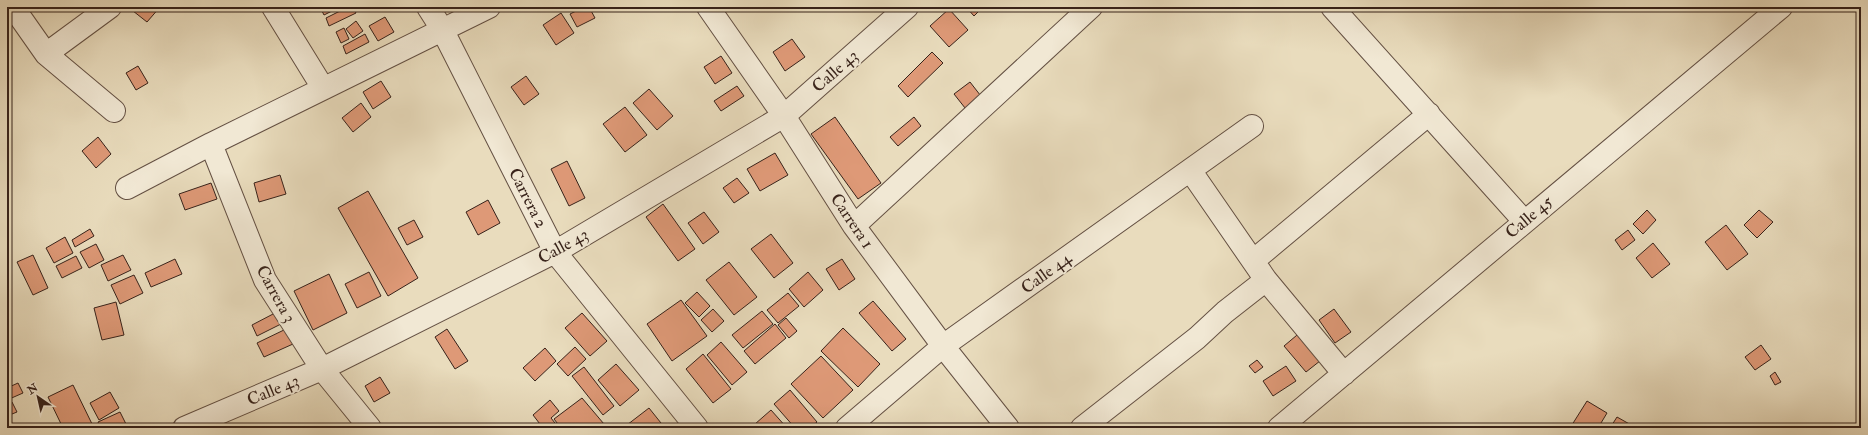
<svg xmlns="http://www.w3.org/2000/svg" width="1868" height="435" viewBox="0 0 1868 435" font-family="'IM FELL Double Pica',serif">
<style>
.building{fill:#de9977;stroke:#37221a}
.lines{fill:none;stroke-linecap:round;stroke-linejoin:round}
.minor-casing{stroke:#645043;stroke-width:24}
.minor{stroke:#f1e8d4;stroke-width:22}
.labels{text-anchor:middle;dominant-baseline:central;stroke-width:4;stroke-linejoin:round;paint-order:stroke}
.street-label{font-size:17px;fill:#37221a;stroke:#f1e8d4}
</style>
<rect width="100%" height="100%" fill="#e9dcbd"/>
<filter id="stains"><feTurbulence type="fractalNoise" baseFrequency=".005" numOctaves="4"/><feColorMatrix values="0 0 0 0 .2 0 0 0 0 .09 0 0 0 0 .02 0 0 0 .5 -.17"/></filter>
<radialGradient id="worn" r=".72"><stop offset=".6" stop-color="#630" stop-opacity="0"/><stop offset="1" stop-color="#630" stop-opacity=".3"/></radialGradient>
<!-- building -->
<path class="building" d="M128 7H160L147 22Z
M320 7H340L324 15Z
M348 7H353L356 13 329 26 326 18Z
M584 7H589L595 18 577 27 570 14Z
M966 7H983L974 16Z
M949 9 968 30 949 47 930 26Z
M561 13 574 33 556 45 543 25Z
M385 17 394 32 378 41 369 26Z
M356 21 363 31 353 38 346 29Z
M344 28 349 39 341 43 336 32Z
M365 34 369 42 346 54 343 46Z
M792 39 805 57 785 71 773 52Z
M932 52 943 63 908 97 898 86Z
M721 56 732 73 715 84 704 67Z
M138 66 148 83 136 90 126 73Z
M526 76 539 94 524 105 511 87Z
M381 81 391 97 373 109 363 92Z
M970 82 984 100 969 113 954 94Z
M737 86 744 96 721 111 714 101Z
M649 89 673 116 657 130 633 103Z
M361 103 371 117 353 132 342 118Z
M625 107 647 135 625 152 603 124Z
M835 117 881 183 858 199 811 134Z
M914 117 921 126 898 146 890 137Z
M98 137 111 154 96 168 82 151Z
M775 153 788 175 760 191 747 169Z
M567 161 585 198 569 206 551 169Z
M280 175 286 194 259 202 254 183Z
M737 178 749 193 734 203 723 188Z
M211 183 217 199 185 210 179 194Z
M368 191 418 278 388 296 338 208Z
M488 200 500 223 478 235 466 212Z
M663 204 695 249 678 261 646 217Z
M1647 210 1656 220 1643 234 1633 224Z
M1759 210 1773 222 1757 238 1744 225Z
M704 212 719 232 703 244 688 223Z
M414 220 423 237 407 245 398 228Z
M1726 225 1748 254 1727 270 1705 242Z
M90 229 94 236 75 247 72 240Z
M1628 230 1635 240 1622 250 1615 240Z
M771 234 793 263 774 278 751 249Z
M65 237 73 253 54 263 46 248Z
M1653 243 1670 264 1652 278 1636 258Z
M96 244 104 260 89 268 80 252Z
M33 255 48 288 33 295 17 262Z
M123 255 131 270 108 281 101 265Z
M76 256 82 268 62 278 56 266Z
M175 259 182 274 151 287 145 273Z
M842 259 855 279 839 290 826 269Z
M729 262 757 297 734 315 706 280Z
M369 272 381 296 357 308 345 284Z
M808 272 823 290 804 307 789 289Z
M329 274 347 313 313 330 294 291Z
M134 275 143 293 120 304 111 285Z
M697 292 710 306 699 317 685 303Z
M788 293 799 306 778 323 767 310Z
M681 300 707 336 672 361 647 324Z
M873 301 906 339 892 351 859 313Z
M116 302 124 335 102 340 94 308Z
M713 309 724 321 712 332 701 320Z
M1334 309 1351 332 1335 343 1319 320Z
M762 311 773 324 743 348 732 335Z
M275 313 281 324 257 336 252 325Z
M582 313 607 341 590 356 565 328Z
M786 318 797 331 789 338 778 325Z
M775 324 786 338 755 364 744 351Z
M843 328 880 364 858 387 821 351Z
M286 329 293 344 264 357 257 343Z
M447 329 468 361 455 369 435 337Z
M1303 330 1325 357 1306 372 1284 346Z
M721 342 747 372 732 385 707 355Z
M1761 345 1771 359 1755 370 1745 357Z
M575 347 586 359 568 376 557 364Z
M545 348 556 361 535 381 523 368Z
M703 354 731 389 713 403 686 369Z
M821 356 853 390 823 418 791 384Z
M1257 360 1263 367 1255 373 1249 366Z
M616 364 639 390 620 406 598 380Z
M1286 366 1296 381 1273 396 1263 381Z
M584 367 614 406 603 415 572 376Z
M1775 372 1781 382 1775 385 1770 376Z
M380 377 390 393 374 402 365 386Z
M18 383 23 393 7 400V388Z
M73 385 94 428H63L48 397Z
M790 390 817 422 810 428H795L774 404Z
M110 392 119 408 99 420 90 403Z
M582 398 604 424 599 428H561L554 419Z
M550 400 559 411 551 418 559 428H543L533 415Z
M1587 401 1607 413 1598 428H1570Z
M12 402 17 412 7 416V405Z
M649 408 665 428H623Z
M771 410 787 428H758L755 424Z
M120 412 126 424 117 428H100L98 422Z
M1617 417 1633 426 1632 428H1610Z"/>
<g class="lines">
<!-- minor casing -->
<g class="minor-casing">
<path id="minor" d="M13 7 46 54 114 111
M273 7 323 88
M428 7 442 29 555 252 697 428
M708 7 784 116 854 226 943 346 1008 428
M1332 7 1524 221
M46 54 110 7
M211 144 265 280 322 369 370 428
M1190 170 1266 280 1344 374
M127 188 211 144 489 7
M854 226 1091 7
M1253 261 1429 114
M184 428 322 369 555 252 784 116 907 7
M847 428 943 346 1252 126
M1082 428 1197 338 1225 312 1266 280
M1279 428 1781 7"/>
</g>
<!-- minor -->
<use href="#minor" class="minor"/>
</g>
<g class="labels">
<!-- street labels -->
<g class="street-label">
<text transform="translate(835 71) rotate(-41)">Calle 43</text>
<text transform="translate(528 198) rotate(63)">Carrera 2</text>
<text transform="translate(1529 217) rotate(-40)">Calle 45</text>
<text transform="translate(852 221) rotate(56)">Carrera 1</text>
<text transform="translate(563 246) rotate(-29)">Calle 43</text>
<text transform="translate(1046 273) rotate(-36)">Calle 44</text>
<text transform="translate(276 294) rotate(61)">Carrera 3</text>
<text transform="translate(273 390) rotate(-23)">Calle 43</text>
</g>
</g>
<!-- margin -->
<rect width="1868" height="435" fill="none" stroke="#e9dcbd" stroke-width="24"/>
<rect x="8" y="8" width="1852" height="419" fill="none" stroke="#37221a" stroke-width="2"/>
<rect x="12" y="12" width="1844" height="411" fill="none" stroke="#37221a"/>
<!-- north arrow -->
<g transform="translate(38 397) rotate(326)" stroke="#f1e8d4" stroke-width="3" paint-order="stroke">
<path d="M0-3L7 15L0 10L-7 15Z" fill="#37221a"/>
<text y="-6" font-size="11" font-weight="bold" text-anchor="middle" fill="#37221a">N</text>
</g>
<rect width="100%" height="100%" filter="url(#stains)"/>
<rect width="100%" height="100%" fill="url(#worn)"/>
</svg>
